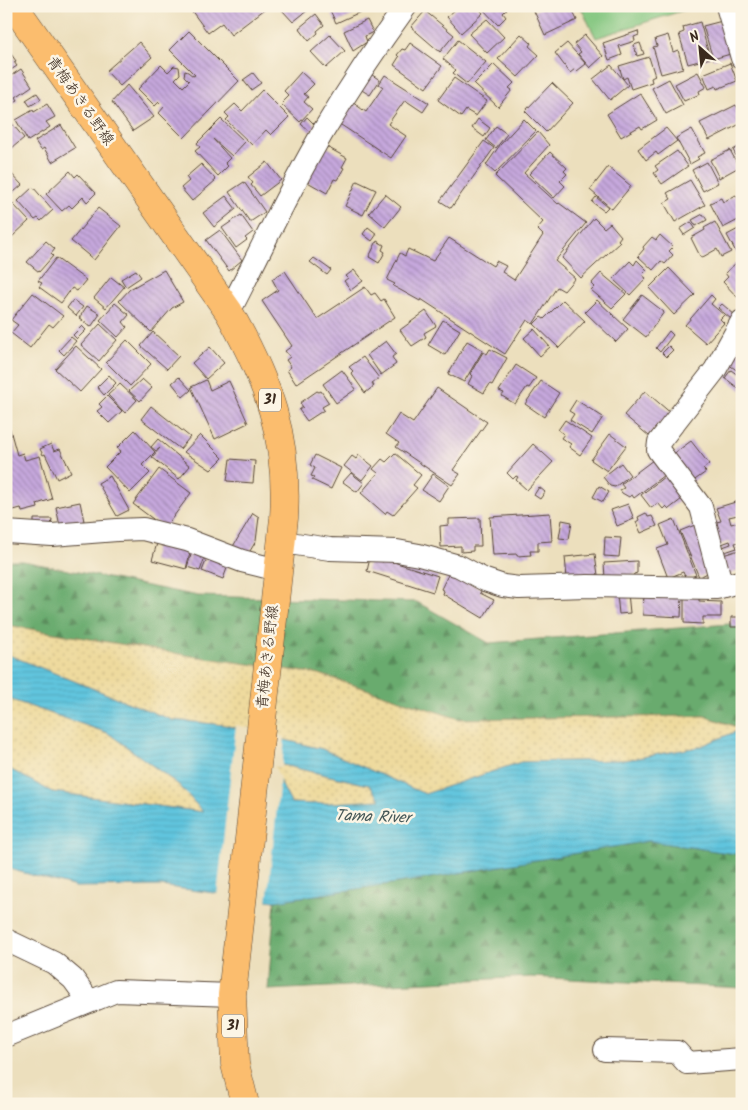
<svg xmlns="http://www.w3.org/2000/svg" width="748" height="1110" viewBox="0 0 748 1110" font-family="Kalam,'Klee One',sans-serif">
<style>
.green{fill:#82c67f;stroke:#5e784e}
.forest{fill:url(#forest-firs);stroke:#526a46}
.sand{fill:url(#sand-dots);stroke:#94825e}
.water{fill:url(#water-rules);stroke:#4e787e;fill-rule:evenodd}
.pier{fill:#ecdfbd}
.building{fill:url(#building-back-hatch)}
.lines{fill:none;stroke-linecap:round;stroke-linejoin:round}
.minor-casing{stroke:#564536;stroke-width:24}
.primary-casing{stroke:#564536;stroke-width:29}
.minor{stroke:#fff;stroke-width:22}
.primary{stroke:#fbbd6e;stroke-width:28}
.labels{text-anchor:middle;dominant-baseline:central;stroke-width:5;stroke-linejoin:round;paint-order:stroke}
.shield{fill:#fcf5e5;stroke:#75675a;stroke-width:1}
.shield-label{font-size:14px;font-weight:bold;fill:#3b2a1e}
.street-label{font-size:15px;fill:#3b2a1e;stroke:#fcf5e5}
.water-label{font-size:16px;font-style:italic;fill:#465858;stroke:#fcf5e5}
</style>
<defs>
<pattern id="forest-firs" width="22" height="20" patternUnits="userSpaceOnUse" patternTransform="scale(1.25)"><rect width="22" height="20" fill="#69ab6e"/><path d="M5 1l3.5 6h-7zM16 11l3.5 6h-7z" fill="#588b5a"/></pattern>
<pattern id="sand-dots" width="8" height="8" patternUnits="userSpaceOnUse" patternTransform="scale(1.25)"><rect width="8" height="8" fill="#eeda9e"/><path d="M2 2h.1M6 6h.1" fill="none" stroke="#cdbb88" stroke-width="1.8" stroke-linecap="round"/></pattern>
<pattern id="water-rules" width="6" height="5" patternUnits="userSpaceOnUse" patternTransform="scale(1.25)"><rect width="6" height="5" fill="#60c5de"/><path d="M0 2.5h6" fill="none" stroke="#54a9be"/></pattern>
<pattern id="building-back-hatch" width="6" height="6" patternUnits="userSpaceOnUse" patternTransform="scale(1.25)"><rect width="6" height="6" fill="#c6a8dd"/><path d="M-1 5l2 2M0 0l6 6M5-1l2 2" fill="none" stroke="#a289b3"/></pattern>
</defs>
<rect width="100%" height="100%" fill="#fcf5e5"/>
<filter id="ink" filterUnits="userSpaceOnUse"><feTurbulence type="fractalNoise" baseFrequency=".02" numOctaves="2"/><feDisplacementMap in="SourceGraphic" scale="10" xChannelSelector="R" yChannelSelector="G"/><feConvolveMatrix kernelMatrix="1 2 1 2 8 2 1 2 1" color-interpolation-filters="sRGB"/></filter>
<filter id="wash" filterUnits="userSpaceOnUse"><feTurbulence type="fractalNoise" baseFrequency=".0096" numOctaves="4" result="noise"/><feDisplacementMap in="SourceGraphic" scale="20" xChannelSelector="R" yChannelSelector="G"/><feGaussianBlur stdDeviation="1.12" result="paint"/><feColorMatrix in="noise" values="0 0 0 0 0 0 0 0 0 0 0 0 0 0 0 0 0 1.4 0 .05"/><feComposite in="paint" operator="in"/></filter>
<g filter="url(#wash)">
<rect width="100%" height="100%" fill="#ecdfbd"/>
<!-- green -->
<path class="green" d="M580 6H697L596 38Z"/>
<!-- forest -->
<path class="forest" d="M6 561H23L198 596 417 602 489 643 742 623V728L704 716 459 719 319 674 191 656 6 625Z
M649 841 742 855V988L531 977 268 990 275 901 424 879Z"/>
<!-- sand -->
<path class="sand" d="M6 625 191 656 319 674 459 719 704 716 742 729 699 747 626 760 521 762 425 794 322 749 224 725 172 720 6 654Z
M6 698 108 733 179 785 204 812 52 792 6 767Z
M269 762 369 785 382 801 312 804 291 803Z"/>
<!-- water -->
<path class="water" d="M6 654 172 720 224 725 322 749 425 794 521 762 626 760 699 747 742 729V855L649 841 424 879 275 901 161 886 76 887 6 868V767L52 792 203 812 179 785 108 733 6 698ZM270 762 369 785 381 800 312 804 291 803Z"/>
<!-- pier -->
<path class="pier" d="M236 725 285 737 282 768 274 766 280 778 267 903 217 896Z"/>
<g id="blocks">
<!-- building -->
<path class="building" d="M188 6H269L231 35 222 23 208 33Z
M286 6H313L293 22 282 10Z
M333 6H368L369 8 336 23 329 8Z
M459 6H477L483 13 461 33 447 17Z
M480 6H510L503 13 506 17 498 25Z
M545 6H570L577 20 545 35 534 11Z
M425 11 454 35 440 52 411 27Z
M316 14 324 25 317 31 318 33 309 41 299 28Z
M487 19 504 37 487 53 469 34Z
M367 20 373 32 365 36 367 42 353 51 344 31Z
M722 21 734 53 713 59 703 26Z
M700 22 710 58 688 64 679 34 684 32 683 27Z
M189 31 239 81 184 138 159 113 164 107 159 102 155 106 138 89 161 65 168 72 174 66 179 67 180 74 175 79 183 87 189 81 184 76 185 71 188 72 193 76 195 75 170 50Z
M638 31 639 35 634 37 635 41 619 46 622 55 609 60 603 43Z
M521 34 531 43 529 46 539 55 518 77 498 59Z
M330 35 345 51 326 68 311 52Z
M585 35 603 56 590 68 578 54 581 52 574 44Z
M668 35 673 52 678 50 683 68 661 74 653 47 657 46 655 39Z
M458 40 486 62 467 84 453 73 456 70 443 59Z
M139 42 152 57 120 86 106 71Z
M410 43 442 66 426 88 394 65 399 57 397 55 402 49 405 50Z
M567 43 586 64 577 71 575 69 570 73 555 53Z
M640 43 644 54 637 56 634 45Z
M6 47 16 61 14 62 17 66 6 73Z
M649 57 655 76 651 78 652 82 631 89 627 77 623 79 619 66Z
M730 63 737 81 717 89 716 86 709 89 703 74Z
M494 64 514 83 509 88 512 90 498 107 474 84Z
M611 65 628 85 610 100 593 79Z
M21 69 32 86 16 97 18 100 6 107V79Z
M301 72 314 84 304 94 308 97 304 102 312 109 300 122 281 104 289 96 284 91Z
M698 72 706 87 699 91 700 94 684 101 675 84Z
M253 73 261 83 251 90 243 80Z
M369 73 380 80 370 95 360 89Z
M385 75 429 103 423 112 405 100 388 124 406 136 391 158 338 123 352 102 366 112 383 87 379 84Z
M454 78 487 101 476 116 466 110 461 117 438 100Z
M669 79 683 105 666 114 652 88Z
M552 83 573 103 546 132 525 111Z
M127 85 154 117 133 131 112 102Z
M262 90 289 117 271 135 266 130 252 145 226 120 229 117 225 113 235 104 242 111Z
M37 93 41 99 30 106 26 100Z
M640 93 657 120 642 129 640 126 621 137 607 114Z
M47 104 55 117 46 122 50 127 28 141 16 120 33 110 34 112Z
M736 105 742 116V123L709 140 700 123Z
M307 117 316 126 310 132 301 124Z
M221 119 245 142 232 156 213 139 230 158 225 163 228 166 218 176 195 151 200 147 197 143Z
M478 119 490 128 484 137 472 128Z
M524 119 536 131 495 173 486 165 500 145Z
M9 120 24 138 6 153V123Z
M61 125 75 148 52 162 44 148 41 150 35 141Z
M496 126 507 134 496 148 486 140Z
M666 128 677 141 658 155 656 152 646 160 638 149Z
M692 129 705 153 697 157 699 159 690 164 676 138Z
M538 132 549 145 524 173 558 204 559 203 586 223 555 261 575 278 564 291 557 287 533 324 527 320 505 354 421 299 420 301 393 286 395 284 387 280 400 253 405 256 408 249 433 261 449 238 493 266 496 261 506 266 502 272 514 280 543 235 537 229 543 222 495 176Z
M484 141 494 148 451 208 440 201Z
M742 145V167L733 150Z
M327 147 347 158 342 167 344 168 337 180 334 179 327 193 304 180Z
M730 150 739 167 719 178 710 160Z
M677 151 688 166 662 184 654 173 658 170 655 166Z
M550 152 567 168 564 171 567 174 560 181 565 186 554 198 529 174Z
M267 162 281 180 260 196 251 185 253 183 248 177Z
M707 162 718 183 703 191 692 170Z
M201 164 216 180 192 201 181 188 189 181 186 177Z
M608 167 631 186 612 209 590 190Z
M8 170 22 185 6 199V172Z
M70 171 75 177 78 174 96 193 87 202 83 197 72 208 69 205 62 211 46 194Z
M690 180 705 205 675 222 664 203 671 199 667 193Z
M357 181 376 190 363 215 345 206Z
M244 182 265 212 250 222 229 192Z
M33 187 53 210 41 221 38 218 35 220 18 201Z
M385 194 401 207 385 227 369 213Z
M736 195 738 198 742 196V218L723 228 710 203 721 198 723 202Z
M226 196 236 209 214 227 203 213Z
M596 197 608 207 604 211 592 202Z
M13 204 29 221 12 237 6 231V211Z
M98 208 121 226 94 260 71 241Z
M703 214 707 220 696 226 692 220Z
M241 215 253 232 245 238 247 240 236 248 222 228Z
M594 218 604 228 610 223 621 236 618 240 620 242 581 278 562 258Z
M691 222 695 228 684 235 680 229Z
M715 222 731 252 721 257 717 249 701 258 691 238 705 230 704 228Z
M368 227 377 234 372 241 363 234Z
M742 227V254L738 256 727 235Z
M220 230 242 260 229 271 206 240Z
M660 235 673 247 669 251 673 255 665 264 661 261 653 270 638 256 644 249 643 247 652 237 656 240Z
M46 241 55 249 51 254 53 256 39 272 27 262Z
M377 241 384 245 382 250 385 252 379 263 369 257Z
M56 258 86 280 77 291 72 288 61 303 39 287 42 283 38 281Z
M314 258 331 270 327 275 310 262Z
M637 260 647 270 642 275 646 278 630 295 613 279 630 261 634 265Z
M736 263 742 269V297L739 299 723 282 728 277 725 273Z
M669 268 695 295 674 315 649 288Z
M136 270 141 277 126 287 121 279Z
M164 270 183 302 172 308 151 332 119 301 130 289Z
M354 270 363 281 351 290 344 281 348 278 346 276Z
M285 271 317 319 365 287 371 295 375 293 381 301 384 299 395 317 296 384 287 370 291 367 286 360 290 357 285 351 292 346 262 301 278 290 272 279Z
M601 273 626 294 612 308 591 290 594 287 591 284Z
M111 277 124 287 106 308 94 298Z
M33 293 63 316 53 327 49 324 30 348 11 333 18 325 11 320Z
M642 295 664 312 646 337 623 319Z
M711 295 715 299 711 304 724 315 720 319 724 323 706 343 685 325Z
M73 300 83 307 76 316 67 308Z
M563 300 585 321 559 348 534 324 541 317 544 319Z
M597 300 628 329 616 342 585 312Z
M115 303 129 315 123 322 127 327 118 337 100 320Z
M722 304 735 315 731 319 718 308Z
M87 306 100 314 91 327 79 318Z
M426 311 436 326 424 333 426 337 412 346 400 330Z
M443 320 460 330 445 355 428 345Z
M100 324 117 340 99 361 81 345Z
M82 326 86 330 77 339 73 335Z
M534 329 550 347 540 356 524 338Z
M669 331 673 335 660 352 656 348Z
M153 332 179 356 167 369 141 346Z
M71 337 76 341 64 355 59 350Z
M127 340 151 364 130 386 106 362Z
M386 341 396 354 392 357 396 364 381 375 367 355Z
M467 341 483 350 464 382 448 374Z
M742 345V374L728 364Z
M76 346 101 369 80 392 55 369Z
M669 346 673 350 666 357 662 353Z
M210 347 224 363 206 379 192 363Z
M490 349 507 358 492 385 490 384 484 393 468 384 472 376 470 374 483 352 487 354Z
M363 357 379 378 372 383 374 386 365 393 351 373 353 371 349 367Z
M516 365 536 378 529 388 527 387 515 404 502 396 504 393 499 391Z
M342 370 356 389 336 403 323 384Z
M731 370 742 378V391L725 378Z
M109 375 116 383 104 395 97 387Z
M179 377 191 390 183 397 172 383Z
M142 379 152 388 140 401 129 391Z
M206 380 210 390 229 381 248 423 215 439 191 387Z
M541 381 559 393 544 417 525 404Z
M120 384 137 400 125 413 108 395Z
M437 388 487 422 453 470 460 474 452 485 396 447 399 443 386 434 399 414 413 423Z
M317 391 319 392 321 391 329 403 322 407 324 410 307 421 299 410 303 407 300 403Z
M645 391 673 415 658 425 649 436 624 415Z
M107 396 122 411 109 423 97 411 102 407 99 404Z
M576 400 603 417 592 434 570 420 574 414 569 411Z
M151 406 190 437 180 449 141 419Z
M565 420 592 438 580 455 569 447 571 444 561 438 564 434 558 430Z
M8 422 17 455 23 453 25 460 40 456 52 499 37 504 38 508 22 512 21 508 6 512V423Z
M135 430 155 452 142 465 150 473 130 493 105 467 121 451 117 448Z
M610 434 626 446 607 471 591 460Z
M200 435 223 458 211 470 184 452Z
M158 439 190 466 179 479 152 457 160 448 156 451 151 447Z
M691 441 709 464 703 469 706 472 692 482 672 455Z
M51 444 54 451 60 449 71 472 57 479 45 454 43 455 40 449Z
M533 444 553 462 527 490 516 480 518 477 516 476 513 479 507 473Z
M395 453 421 475 413 485 417 488 393 515 387 511 385 514 361 493 378 473 373 469 382 459 386 462Z
M315 455 341 468 331 489 312 480 314 477 311 476 315 468 310 465Z
M359 455 373 466 362 480 344 466 352 456 356 459Z
M657 457 668 472 634 498 632 495 629 497 622 493 620 490 624 488 621 484Z
M230 459 255 461 253 483 227 481Z
M621 463 630 475 615 487 610 486 603 477Z
M159 469 191 493 165 528 133 504Z
M351 473 364 483 357 492 343 482Z
M669 473 682 499 669 509 666 506 663 509 658 503 651 508 641 495Z
M433 474 449 486 439 501 422 490Z
M110 476 129 510 117 516 98 483Z
M599 486 609 492 603 502 593 497Z
M539 487 545 492 540 499 534 495Z
M742 500V514L729 517 731 524 739 522 742 530V541L735 543 737 548 722 553 720 548 731 544 730 541 719 545 712 523 721 521 716 508Z
M80 502 84 521 60 526 56 507Z
M628 504 634 519 617 526 611 510Z
M253 513 259 517 256 541 247 556 232 548Z
M550 513 552 541 538 542V551H530L531 555 517 556V554L493 555 490 517Z
M646 513 648 517 652 516 657 526 641 533 636 522 639 520 638 517Z
M480 518 481 546H473V551L461 552V546L441 547 440 526 449 525V519Z
M34 519H52L51 526H34Z
M674 519 696 575 686 579 683 572 668 578 657 549 668 545 660 525Z
M562 520 572 522 569 539 559 538Z
M695 525 712 571 699 577 680 531Z
M605 537 621 538 619 557 604 556Z
M158 540 191 549 186 569 152 560Z
M193 549 206 554 200 571 187 567Z
M742 549V570L727 575 720 556Z
M595 554 598 575 567 578 565 557Z
M208 556 229 563 223 579 202 571Z
M370 558 383 562 384 559 438 576 433 592 367 571Z
M637 561V573L634 574 633 576 605 578 604 563Z
M449 573 482 589 480 593 494 600 483 618 443 594 444 591 441 589Z
M628 593 630 613 619 614 617 594Z
M644 593 682 595 681 617 643 615Z
M699 596V601L721 602V617H703V624L684 623V597Z
M731 617H742V627H731Z"/>
</g>
</g>
<g filter="url(#ink)">
<use href="#blocks" fill-opacity="0" stroke="#564536" stroke-width="1"/>
<g class="lines">
<!-- minor casing -->
<g class="minor-casing">
<path id="minor" d="M727 6 742 58
M229 312C260 252 289 189 324 130 349 88 377 46 406 6
M6 532 52 535 117 530 143 529 187 540 242 561 278 570
M282 542 330 549 397 551 419 555 459 566 485 580 503 586 519 588 588 586 717 588 742 581
M726 585 720 579 701 507 658 450 659 442 715 370 742 321
M6 940 54 963 73 979 89 1001
M6 1036 116 991 232 995
M605 1050 677 1052 687 1063 742 1059"/>
</g>
<!-- primary casing -->
<g class="primary-casing">
<path id="primary" d="M14 6 229 312C268 382 289 437 284 518L232 995 235 1064 245 1104"/>
</g>
<!-- minor -->
<use href="#minor" class="minor"/>
<!-- primary -->
<use href="#primary" class="primary"/>
</g>
</g>
<g class="labels">
<!-- shield labels -->
<g class="shield">
<rect x="259" y="388.5" width="22" height="23" rx="4"/>
<rect x="222" y="1014.5" width="22" height="23" rx="4"/>
</g>
<g class="shield-label">
<text x="270" y="400">31</text>
<text x="233" y="1026">31</text>
</g>
<!-- street labels -->
<g class="street-label">
<text transform="translate(80 101) rotate(55)">青梅あきる野線</text>
<text transform="translate(268 657) rotate(-84)">青梅あきる野線</text>
</g>
<!-- water labels -->
<g class="water-label">
<text transform="translate(373 817) rotate(2)">Tama River</text>
</g>
</g>
<!-- margin -->
<rect width="748" height="1110" fill="none" stroke="#fcf5e5" stroke-width="25"/>
<!-- north arrow -->
<g transform="translate(700 48) rotate(333)" stroke="#fcf5e5" stroke-width="4" paint-order="stroke">
<path d="M0-4L9 19L0 12L-9 19Z" fill="#3b2a1e"/>
<text y="-8" font-size="14" font-weight="bold" text-anchor="middle" fill="#3b2a1e">N</text>
</g>
</svg>
